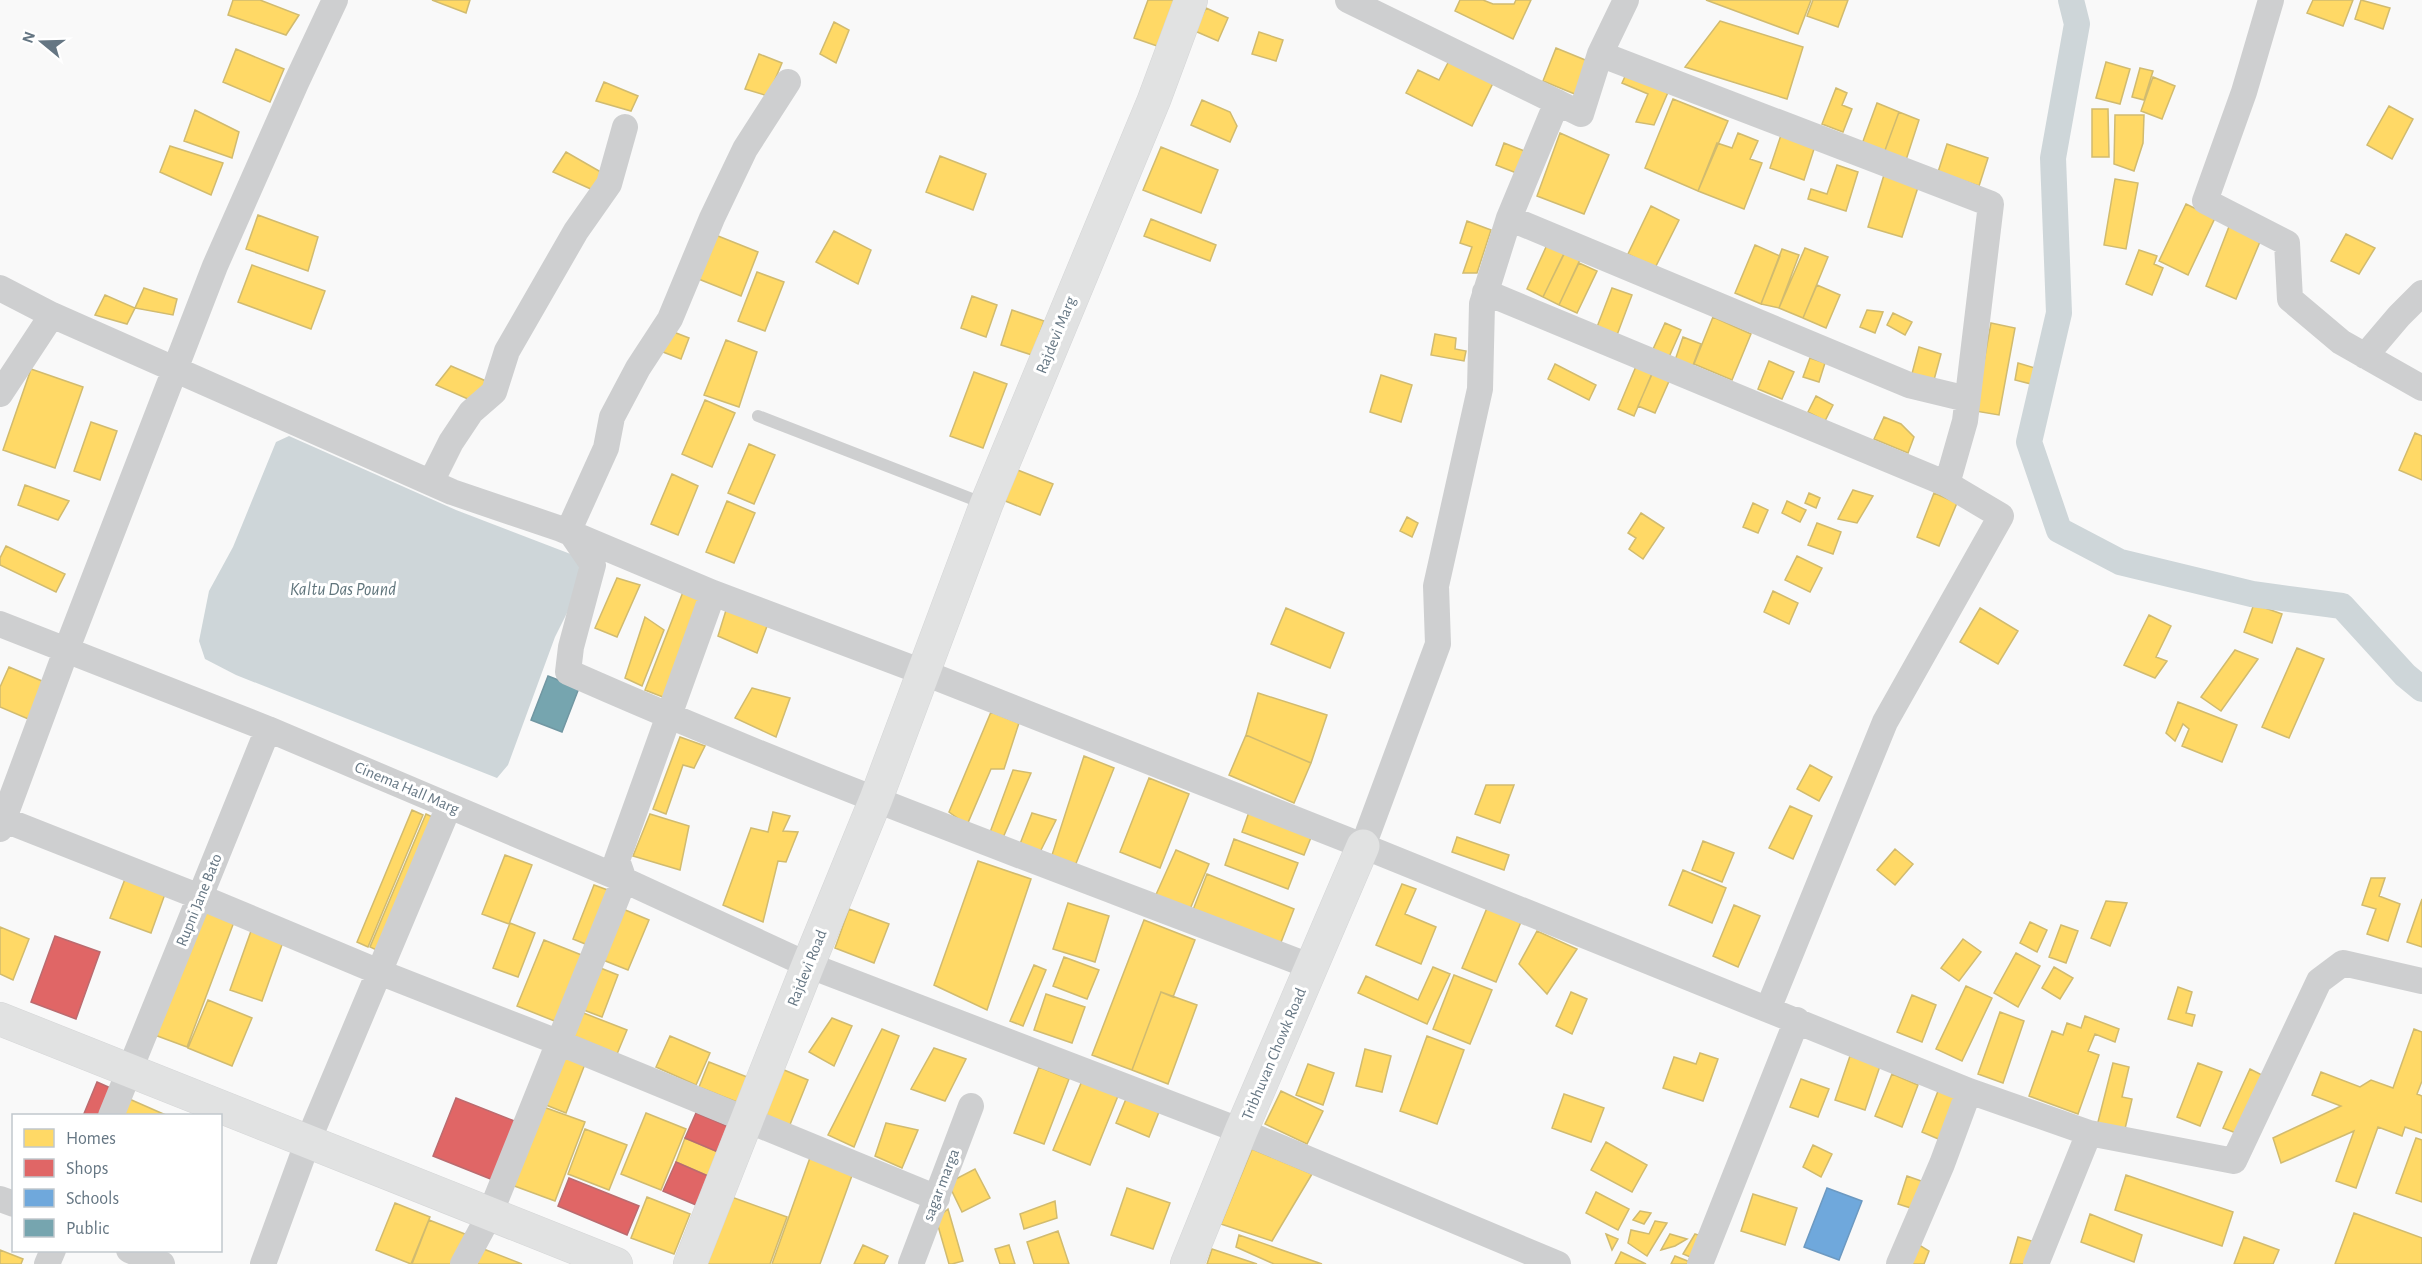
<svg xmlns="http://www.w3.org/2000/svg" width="2422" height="1264" viewBox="0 0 2422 1264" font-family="'Alegreya Sans',sans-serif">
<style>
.water{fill:#ced6d9}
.homes{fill:#ffd966;stroke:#d1bb6f;stroke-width:1.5}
.shops{fill:#e06666;stroke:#bb6b6f;stroke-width:1.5}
.schools{fill:#6fa8dc;stroke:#6c99c1;stroke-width:1.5}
.public{fill:#76a5af;stroke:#7197a2;stroke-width:1.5}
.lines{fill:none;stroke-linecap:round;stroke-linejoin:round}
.canal{stroke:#ced6d9;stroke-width:26}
.secondary-casing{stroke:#d5d6d7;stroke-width:34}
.primary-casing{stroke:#d5d6d7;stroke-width:34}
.lane{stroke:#cecfd0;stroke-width:12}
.street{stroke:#cecfd0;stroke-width:26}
.secondary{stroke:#e1e2e2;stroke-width:33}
.primary{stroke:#e1e2e2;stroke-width:33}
.labels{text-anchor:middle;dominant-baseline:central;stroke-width:6;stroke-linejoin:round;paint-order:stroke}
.street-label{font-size:16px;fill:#657683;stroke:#fff}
.water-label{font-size:18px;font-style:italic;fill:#60757c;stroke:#fff}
</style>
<rect width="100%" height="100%" fill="#f9f9f9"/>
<!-- water -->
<path class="water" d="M289 436 456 510 581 558 588 571 555 637 508 765 497 778 236 675 205 659 199 641 209 591 233 547 276 442Z"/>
<!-- homes -->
<path class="homes" d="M233 0H260L299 15 286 35 228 15Z
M432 0H470L466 13Z
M1148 0H1176L1160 47 1134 38Z
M1460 0H1483L1493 4H1514L1516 0H1531L1513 39 1455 11Z
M1706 0H1811L1798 34Z
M1813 0H1848L1838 27 1807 16Z
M2313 0H2353L2343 26 2307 13Z
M2361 0 2390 8 2383 29 2355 19Z
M1206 8 1228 18 1218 41 1195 31Z
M1720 21 1803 47 1787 99 1685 67Z
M834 22 849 30 836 63 820 54Z
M1259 32 1283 40 1276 61 1252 54Z
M1556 48 1595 64 1582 97 1543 81Z
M236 49 284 69 270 102 223 82Z
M759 54 782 63 768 96 745 89Z
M1451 57 1495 79 1472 126 1406 93 1418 70 1439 80Z
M2106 62 2130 69 2120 104 2096 98Z
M2140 68 2153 71 2144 100 2132 97Z
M1627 72 1669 90 1654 125 1636 122 1648 94 1622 83Z
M2153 77 2175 86 2162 119 2141 111Z
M604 82 638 96 631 111 596 101Z
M1836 88 1847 93 1842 105 1852 109 1843 132 1822 124Z
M1673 99 1728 121 1698 191 1645 168Z
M1202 100 1230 112 1237 126 1230 142 1191 125Z
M1877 103 1899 112 1884 153 1862 144Z
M2389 106 2413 119 2392 159 2367 145Z
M2092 109H2108L2109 157H2092Z
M195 110 239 132 232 158 184 141Z
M1899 112 1919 120 1906 160 1884 153Z
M2115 115H2144L2143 143 2134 171 2114 164Z
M1560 133 1609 155 1584 214 1537 196Z
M1738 133 1758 141 1750 159 1762 163 1744 209 1698 191 1717 143 1732 148Z
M1781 135 1815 146 1804 180 1770 168Z
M1504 143 1527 152 1519 174 1496 165Z
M1947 144 1988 158 1979 186 1938 172Z
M170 146 223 163 211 195 160 172Z
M1161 147 1218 170 1201 213 1143 190Z
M566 152 606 175 593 190 553 172Z
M940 156 986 174 973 210 926 192Z
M1837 165 1858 172 1846 211 1808 199 1811 189 1827 194Z
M1884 175 1919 184 1902 237 1868 227Z
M2115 179 2138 183 2126 249 2104 245Z
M2186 204 2215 218 2188 275 2159 261Z
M1651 206 1679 220 1655 268 1628 254Z
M258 215 318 237 308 271 246 249Z
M1151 219 1216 245 1210 261 1144 236Z
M1467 221 1491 230 1477 273H1463L1472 247 1460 243Z
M2230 224 2262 237 2236 299 2206 286Z
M834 231 871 250 858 284 816 262Z
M713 234 758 252 741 296 696 278Z
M2346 234 2375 248 2359 274 2331 261Z
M1551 236 1569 243 1543 297 1527 289Z
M1569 244 1584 251 1559 305 1543 297Z
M1755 245 1780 256 1761 304 1735 293Z
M1805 248 1828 257 1803 318 1779 308Z
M1782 249 1799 255 1779 308 1761 304Z
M2139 250 2157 256 2154 264 2163 268 2152 295 2126 284Z
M1579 263 1597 271 1577 313 1559 305Z
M252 265 325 291 311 329 238 302Z
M757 272 784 282 765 331 738 321Z
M1817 285 1840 295 1826 328 1803 318Z
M144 288 177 299 173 315 135 308Z
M1612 288 1632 295 1617 335 1597 327Z
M105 295 135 308 127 324 95 315Z
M972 296 997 305 986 337 961 328Z
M1012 310 1044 321 1032 355 1001 345Z
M1867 310 1883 312 1875 333 1860 327Z
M1893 313 1912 322 1905 335 1887 325Z
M1713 317 1751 334 1732 380 1694 364Z
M1665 323 1681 330 1665 366 1649 358Z
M1991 323 2015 328 1999 415 1975 411Z
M671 331 689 338 681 359 663 352Z
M1435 334 1456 338 1455 349 1466 351 1464 361 1431 355Z
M1683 337 1701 344 1689 376 1672 369Z
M726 340 757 352 739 407 704 395Z
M1919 347 1941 354 1931 391 1909 385Z
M1810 358 1825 363 1819 382 1803 377Z
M1769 361 1794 372 1782 399 1758 389Z
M1657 363 1674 370 1655 413 1638 406Z
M2018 363 2035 368 2031 384 2015 380Z
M1555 364 1596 385 1589 400 1548 379Z
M1637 364 1653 371 1634 416 1618 409Z
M451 366 486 381 477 403 436 385Z
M31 369 83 387 55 468 3 450Z
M974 372 1007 384 983 448 950 436Z
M1381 375 1412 385 1401 422 1370 412Z
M1816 396 1833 405 1825 421 1808 412Z
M705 400 735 413 712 467 682 454Z
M1884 417 1901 424 1914 437 1908 453 1874 439Z
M91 422 117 431 100 480 74 471Z
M2415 433 2422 436V480L2399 470Z
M749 444 775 455 754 504 728 493Z
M1010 467 1053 484 1040 515 998 498Z
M672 474 698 486 678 535 651 524Z
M25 485 69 501 58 520 18 505Z
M1853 490 1873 496 1857 523 1838 519Z
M1809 493 1820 498 1816 508 1805 503Z
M1934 493 1957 503 1939 546 1917 537Z
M727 501 755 513 734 563 706 552Z
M1787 501 1806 510 1800 522 1782 513Z
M1753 503 1768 510 1758 533 1743 527Z
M1641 513 1664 528 1643 559 1629 549 1636 538 1628 533Z
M1407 517 1418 523 1412 537 1400 531Z
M1817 523 1841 532 1833 554 1808 545Z
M6 546 65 574 56 592 0 565V558Z
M1797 556 1822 568 1810 592 1785 580Z
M617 578 640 585 617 637 595 628Z
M1773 591 1798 603 1789 624 1764 612Z
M683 592 707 601 668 699 645 690Z
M2254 604 2282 614 2272 643 2244 632Z
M727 607 769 621 757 653 718 636Z
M1286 608 1344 633 1330 668 1271 644Z
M1980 608 2018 631 1998 664 1960 642Z
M2149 615 2171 626 2156 657 2167 661 2155 678 2124 665Z
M645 617 664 630 642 686 625 678Z
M2297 648 2324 659 2289 738 2262 727Z
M2235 650 2258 659 2221 711 2201 697Z
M9 667 49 684 33 721 0 707V687Z
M752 688 790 698 776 737 735 718Z
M1258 693 1327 715 1311 763 1246 735Z
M2178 702 2237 725 2222 762 2182 746 2189 729 2183 724 2175 741 2166 733Z
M991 712 1019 723 1004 769H991L967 825 949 812Z
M1246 735 1311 763 1294 803 1229 775Z
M680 737 705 746 694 768 683 765 666 814 653 809Z
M1084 756 1114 768 1075 866 1052 855Z
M1810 765 1832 777 1819 801 1797 789Z
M1013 770 1031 773 1002 840 989 835Z
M1149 778 1189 794 1160 868 1120 852Z
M1486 785H1514L1500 823 1475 814Z
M1790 806 1812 816 1793 859 1769 848Z
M412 810 423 815 368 947 357 942Z
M773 812 790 816 783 831 798 832 786 862 778 861 763 922 723 905 751 828 768 832Z
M1249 812 1312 835 1304 855 1242 832Z
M1032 813 1056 820 1038 856 1020 844Z
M426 814 441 821 385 954 370 947Z
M650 814 689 826 680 870 633 856Z
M1457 837 1509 855 1504 870 1452 852Z
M1234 839 1298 863 1288 889 1225 865Z
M1703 841 1734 853 1722 882 1692 870Z
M1895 849 1913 864 1895 885 1877 870Z
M1176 850 1209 864 1188 914 1154 899Z
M505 855 532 865 509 924 482 914Z
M978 861 1031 879 987 1010 934 985Z
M1683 870 1726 888 1712 923 1669 905Z
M1207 874 1294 909 1278 950 1191 915Z
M2371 878H2385L2379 896 2400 904 2388 941 2367 934 2376 909 2362 905Z
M125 879 165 894 151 933 110 918Z
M1402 884 1416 889 1405 914 1436 927 1421 964 1376 945Z
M594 885 616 893 595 948 573 939Z
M2422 899V947L2407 942Z
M2106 901 2127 903 2110 946 2091 938Z
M1068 903 1109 916 1095 962 1053 949Z
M1734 905 1760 916 1738 967 1713 956Z
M1487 908 1521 922 1496 982 1462 968Z
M199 909 234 922 187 1047 152 1034Z
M623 909 649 920 628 970 603 960Z
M849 909 889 924 874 963 835 948Z
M1144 920 1195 940 1173 997 1161 992 1132 1070 1092 1055Z
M2030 922 2047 930 2037 952 2020 943Z
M510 923 535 933 518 977 493 968Z
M2061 925 2078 931 2066 963 2049 957Z
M0 927 29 939 13 980 0 974Z
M251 931 283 942 262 1001 230 990Z
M1537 931 1577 949 1547 994 1519 964Z
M1963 939 1981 952 1959 981 1941 968Z
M544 940 589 958 562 1024 517 1006Z
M2016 953 2040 966 2018 1007 1994 993Z
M1064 957 1099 970 1087 999 1053 986Z
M1034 965 1046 970 1023 1026 1010 1021Z
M598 967 618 975 602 1017 581 1009Z
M1433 967 1450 974 1427 1024 1358 993 1366 976 1418 1000Z
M2054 967 2073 978 2060 999 2042 988Z
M1454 975 1492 990 1470 1044 1433 1029Z
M1966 986 1992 998 1962 1061 1936 1049Z
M2178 987 2192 992 2186 1013 2195 1015 2192 1026 2168 1019Z
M1161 992 1197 1005 1168 1084 1132 1070Z
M1571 992 1587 999 1572 1034 1556 1026Z
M1046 994 1085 1007 1072 1043 1034 1030Z
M1912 995 1936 1005 1922 1042 1897 1032Z
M208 1000 252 1018 232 1066 188 1048Z
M581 1012 627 1030 617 1054 571 1035Z
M2000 1012 2024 1021 2003 1083 1978 1074Z
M2085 1016 2119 1029 2115 1042 2095 1034 2088 1051 2099 1055 2078 1114 2029 1096 2052 1031 2063 1035 2067 1023 2081 1028Z
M832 1018 852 1026 834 1066 809 1052Z
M882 1029 899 1036 854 1147 828 1135Z
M2414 1029 2422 1032V1081L2417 1094 2422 1096V1133L2405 1127 2402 1136 2378 1127 2356 1188 2336 1181 2354 1131 2281 1163 2273 1138 2341 1106 2312 1095 2321 1072 2360 1087 2371 1080 2393 1088Z
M670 1036 710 1053 696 1085 656 1067Z
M1427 1036 1464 1050 1437 1124 1400 1111Z
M934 1048 966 1059 945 1101 911 1089Z
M1365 1049 1391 1056 1382 1092 1356 1086Z
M1700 1053 1718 1059 1703 1101 1663 1088 1674 1057 1696 1064Z
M561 1055 585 1064 566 1113 541 1103Z
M1850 1056 1880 1066 1865 1110 1835 1100Z
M709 1062 752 1079 742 1104 699 1087Z
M2113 1063 2129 1067 2122 1097 2132 1099 2124 1133 2097 1126Z
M2198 1063 2222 1072 2200 1126 2177 1117Z
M1308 1064 1334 1073 1323 1105 1296 1095Z
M777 1067 808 1080 789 1127 758 1114Z
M1039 1067 1069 1079 1044 1144 1014 1133Z
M2250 1069 2262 1075 2236 1133 2223 1128Z
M1892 1074 1918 1085 1902 1127 1875 1116Z
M1801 1079 1829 1089 1818 1117 1790 1107Z
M1082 1081 1118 1096 1090 1165 1053 1150Z
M1940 1086 1961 1093 1943 1141 1922 1132Z
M1281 1091 1323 1111 1307 1144 1265 1124Z
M1564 1094 1604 1108 1591 1142 1552 1128Z
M127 1098 168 1116H119Z
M1126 1099 1159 1112 1149 1137 1116 1123Z
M538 1105 585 1122 555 1201 509 1184Z
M646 1113 686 1129 661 1190 621 1174Z
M886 1123 918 1130 902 1168 875 1156Z
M585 1129 627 1145 609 1190 568 1174Z
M685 1138 718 1152 708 1176 676 1162Z
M2416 1138 2422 1140V1202L2396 1193Z
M1606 1142 1647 1165 1632 1192 1591 1170Z
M1813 1145 1832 1154 1821 1177 1803 1167Z
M1252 1149 1312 1174 1272 1241 1221 1224Z
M811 1155 854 1170 820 1264H772Z
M975 1169 990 1198 962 1212 948 1183Z
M2126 1175 2233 1212 2222 1246 2115 1210Z
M1907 1176 1924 1182 1914 1209 1898 1204Z
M1127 1188 1170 1203 1153 1249 1111 1235Z
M1596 1192 1629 1209 1618 1230 1586 1213Z
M1753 1194 1797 1208 1785 1245 1741 1231Z
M726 1195 787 1217 770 1264H700Z
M647 1197 690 1214 674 1254 631 1238Z
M1055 1201 1057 1218 1024 1229 1020 1214Z
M395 1203 430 1217 411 1264 376 1250Z
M948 1209 963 1261 952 1264H949L936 1219Z
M1640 1211 1651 1213 1644 1224 1633 1220Z
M2354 1213 2422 1238V1264H2335Z
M2090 1214 2142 1235 2134 1262 2081 1242Z
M429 1220 470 1236 459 1264H412Z
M1655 1221 1667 1223 1647 1256 1628 1243 1631 1230 1649 1234Z
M1058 1231 1069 1264H1034L1027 1242Z
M1606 1234 1618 1239 1612 1250Z
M1670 1234 1687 1239 1675 1246 1661 1250Z
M1695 1234 1705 1237 1695 1259 1683 1254Z
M1239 1235 1322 1264H1274L1236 1247Z
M2018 1237 2035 1242 2027 1264H2010Z
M2244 1237 2279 1250 2273 1264H2234Z
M1911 1240 1929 1251 1924 1264H1903Z
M863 1245 888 1256 884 1264H854Z
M1009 1245 1015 1264H1000L995 1249Z
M481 1248 522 1264H475Z
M1212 1249 1257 1264H1207Z
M0 1250 23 1259 21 1264H0Z
M1621 1252 1646 1264H1615Z
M1675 1256 1690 1262 1689 1264H1671Z"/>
<!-- shops -->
<path class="shops" d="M55 936 100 952 76 1019 31 1002Z
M97 1082 115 1090 105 1116H83Z
M456 1098 517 1122 493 1180 433 1156Z
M696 1113 729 1127 718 1152 685 1138Z
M676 1162 708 1176 696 1205 663 1191Z
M569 1178 639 1206 627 1235 558 1206Z"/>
<!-- schools -->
<path class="schools" d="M1827 1188 1862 1201 1839 1260 1804 1247Z"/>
<!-- public -->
<path class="public" d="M548 676 579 688 562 732 531 720Z"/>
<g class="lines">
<!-- canal -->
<path class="canal" d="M2071 0 2077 24 2053 158 2059 313 2029 442 2059 530 2120 562 2252 594 2342 606 2405 675 2422 689"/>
<!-- secondary casing -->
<g class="secondary-casing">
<path id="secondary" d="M690 1264 808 965 876 799 986 505 1154 100 1191 0
M1187 1264 1241 1131 1363 846"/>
</g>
<!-- primary casing -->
<g class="primary-casing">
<path id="primary" d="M0 1019 616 1264"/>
</g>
<!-- lane -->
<path class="lane" d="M758 416 985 504"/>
<!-- street -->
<path class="street" d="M1348 0 1581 114 1600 54 1626 0
M2271 0 2244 92 2205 201 2287 243 2290 299 2341 342 2422 388
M1600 54 1991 204 1965 421 1947 484
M1509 218 1909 385 1967 399
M0 288 52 315 452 492 561 529 713 593 925 673 1363 846 1969 1091 2089 1133 2234 1161 2319 981 2343 963 2422 981
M1485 292 1947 484 2001 516 1885 722 1768 1009
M2365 356 2399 316 2422 293
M0 394 52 315
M431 482 451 442 471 412 494 392 507 351 576 231 609 184 625 127
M568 532 606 448 612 417 638 368 670 319 712 218 745 149 788 82
M571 533 593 565 571 647 568 672C812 780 1063 871 1312 967
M0 624 268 729 624 880 808 965 1241 1131 1558 1264
M0 818 200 897 379 972 560 1043 937 1198
M0 829 66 651 215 266 296 83 335 0
M1363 846 1438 644 1436 586 1480 389 1482 304 1509 218 1557 102
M111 1116 268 729
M0 1199 14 1204
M129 1250 162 1264
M47 1264 53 1250
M263 1264 308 1141 449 806
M463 1264 490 1214 624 880 617 860 713 593
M911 1264 971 1106
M1700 1264 1797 1020
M1899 1264 1942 1164 1969 1091
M2036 1264 2089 1133"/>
<!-- secondary -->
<use href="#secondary" class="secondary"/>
<!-- primary -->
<use href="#primary" class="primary"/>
</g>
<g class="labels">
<!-- street labels -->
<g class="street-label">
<text transform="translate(1056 335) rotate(-68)">Rajdevi Marg</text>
<text transform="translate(407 788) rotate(23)">Cinema Hall Marg</text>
<text transform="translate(199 900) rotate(-68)">Rupni Jane Bato</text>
<text transform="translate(807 968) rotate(-68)">Rajdevi Road</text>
<text transform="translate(1274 1054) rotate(-67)">Tribhuvan Chowk Road</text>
<text transform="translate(941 1185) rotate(-69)">sagar marga</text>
</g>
<!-- water labels -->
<g class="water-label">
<text x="343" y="590">Kaltu Das Pound</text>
</g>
</g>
<!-- legend -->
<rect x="12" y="1114" width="210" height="138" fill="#ffffff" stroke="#c1c8cd" stroke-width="1.5"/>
<rect x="24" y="1129" width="30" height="18" fill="#ffd966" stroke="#c1c8cd" stroke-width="1.5"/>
<text x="66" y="1144" font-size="18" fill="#657683">Homes</text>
<rect x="24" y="1159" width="30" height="18" fill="#e06666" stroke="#c1c8cd" stroke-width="1.5"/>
<text x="66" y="1174" font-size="18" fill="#657683">Shops</text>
<rect x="24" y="1189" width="30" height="18" fill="#6fa8dc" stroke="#c1c8cd" stroke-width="1.5"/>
<text x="66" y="1204" font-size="18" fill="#657683">Schools</text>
<rect x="24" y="1219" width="30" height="18" fill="#76a5af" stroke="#c1c8cd" stroke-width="1.5"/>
<text x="66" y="1234" font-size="18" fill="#657683">Public</text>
<!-- north arrow -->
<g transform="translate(42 42) rotate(289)" stroke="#ffffff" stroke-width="4.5" paint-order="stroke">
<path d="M0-4.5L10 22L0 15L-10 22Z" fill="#657683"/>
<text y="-9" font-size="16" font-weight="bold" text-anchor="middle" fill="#657683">N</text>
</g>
</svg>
